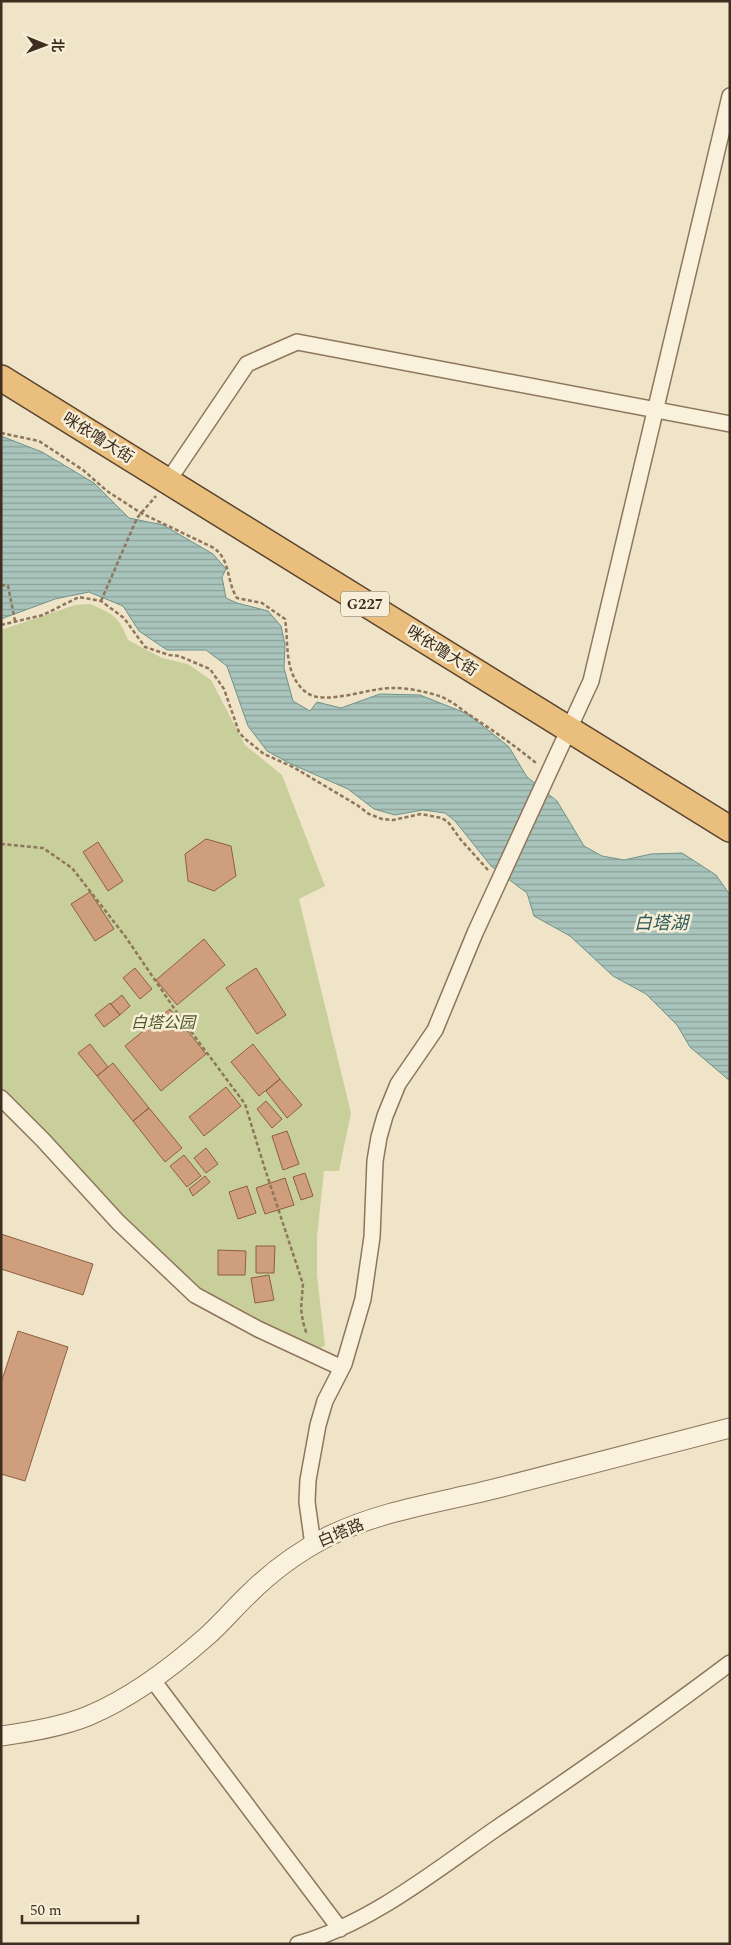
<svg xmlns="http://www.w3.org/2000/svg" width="731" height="1945" viewBox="0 0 731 1945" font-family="Spectral,'Noto Sans SC',serif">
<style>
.park{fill:#c9cf9b}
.water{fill:url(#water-rules);stroke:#6f938a}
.building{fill:#cf9f7d;stroke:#8d5f41}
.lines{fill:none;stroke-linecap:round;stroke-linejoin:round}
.minor-casing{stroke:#8d765c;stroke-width:18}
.tertiary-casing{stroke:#8d765c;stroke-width:21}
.trunk-casing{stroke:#5b4430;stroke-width:28}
.path{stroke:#8d765c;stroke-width:2.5;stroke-dasharray:4 2.5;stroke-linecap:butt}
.minor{stroke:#faf1dc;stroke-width:15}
.tertiary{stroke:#faf1dc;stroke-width:19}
.trunk{stroke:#eabe7c;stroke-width:25}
.labels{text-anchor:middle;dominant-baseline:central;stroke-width:5;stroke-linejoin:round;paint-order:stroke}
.shield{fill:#f7eed8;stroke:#756857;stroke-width:1}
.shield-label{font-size:15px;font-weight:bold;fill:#3d2e20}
.street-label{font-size:16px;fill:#3d2e20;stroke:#f7eed8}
.park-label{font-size:16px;font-style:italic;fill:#4d5a26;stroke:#f7eed8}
.water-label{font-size:18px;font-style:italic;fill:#2f5d5a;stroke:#f7eed8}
</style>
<defs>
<pattern id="water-rules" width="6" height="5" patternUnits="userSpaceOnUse" patternTransform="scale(1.25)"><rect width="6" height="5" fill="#a9c4bc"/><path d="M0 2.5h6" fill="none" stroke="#8ba098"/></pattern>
</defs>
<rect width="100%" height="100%" fill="#f0e4c8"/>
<!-- park -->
<path class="park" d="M90 604C113 614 119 616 128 640L162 658 188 664 211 680 245 745 282 775 325 886 299 899 351 1113 339 1171H324L317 1237V1275L325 1346 312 1351 208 1299 119 1217 1 1091V630L75 605Z"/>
<!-- water -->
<path class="water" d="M1 436 42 452 94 483 129 518 163 525 213 554 226 569 222 577 226 598 237 603 268 611 281 626 285 645 284 668 293 701 310 711 317 702 341 708 380 694 420 695 468 714 509 747 527 777 557 801 584 846 602 856 624 860 651 854 682 853 716 875 730 895V1081L690 1047 677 1025 646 994 613 976 570 936 534 916 527 893 491 866 455 821 445 813 423 810 395 815 374 809 348 789 291 764 267 751 248 726 227 666 206 650H167L139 631 123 606 89 592 55 599 1 619Z"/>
<!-- building -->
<path class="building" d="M206 839 231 846 236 876 214 891 188 881 185 854Z
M98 842 123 881 108 891 83 852Z
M90 892 114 929 95 941 71 904Z
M204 939 225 965 177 1005 156 980Z
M135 968 152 989 140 999 123 978Z
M256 968 286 1015 257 1034 226 988Z
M122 995 130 1006 120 1015 111 1004Z
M110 1003 120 1015 104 1027 95 1015Z
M170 1009 206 1054 161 1091 125 1046Z
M90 1044 108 1067 97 1076 78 1053Z
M253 1044 280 1079 259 1096 231 1062Z
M113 1063 149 1108 133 1121 97 1076Z
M280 1079 302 1105 287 1118 266 1091Z
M226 1087 241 1106 204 1136 189 1117Z
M266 1101 282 1119 272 1128 257 1109Z
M149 1108 182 1148 165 1162 133 1121Z
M287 1131 299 1164 283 1170 272 1136Z
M206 1148 218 1164 206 1173 194 1158Z
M184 1155 201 1176 187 1187 170 1166Z
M305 1173 313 1196 301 1200 293 1177Z
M205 1176 210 1182 193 1196 189 1189Z
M285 1178 294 1205 265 1214 256 1188Z
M247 1186 256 1213 238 1219 229 1192Z
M1 1234 93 1264 83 1295 1 1269Z
M256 1246H275L274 1273H256Z
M218 1250 246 1251 245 1275H218Z
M269 1275 274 1300 255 1303 251 1278Z
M18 1331 68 1347 25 1481 1 1474V1383Z"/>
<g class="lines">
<!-- minor casing -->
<g class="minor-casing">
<path id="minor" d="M168 481 247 364 297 342 730 424
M1 1098 43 1140 118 1222 195 1295 258 1329 342 1368
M313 1545 307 1502 308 1480 318 1425 325 1401 344 1364 363 1299 372 1237 375 1161 379 1137 385 1116 398 1084 435 1030 475 933 591 681 730 96
M152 1679 340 1929
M298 1944C369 1924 434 1872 494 1830 574 1776 653 1721 730 1663"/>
</g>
<!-- tertiary casing -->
<g class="tertiary-casing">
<path id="tertiary" d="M1 1736C30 1732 61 1727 88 1716 131 1698 171 1668 206 1637 221 1624 234 1608 249 1594 272 1571 298 1552 327 1537 381 1510 444 1502 502 1487 578 1468 654 1448 730 1428"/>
</g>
<!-- trunk casing -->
<g class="trunk-casing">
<path id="trunk" d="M1 378 730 829"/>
</g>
<!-- path -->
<path class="path" d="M1 433 39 441 83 470 107 491 141 513 212 547C231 558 226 581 237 598L262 603 285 619C289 644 283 675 307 693 326 706 370 687 394 688 409 688 428 692 442 697 451 701 460 708 468 714 491 729 514 745 536 763
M1 585 8 586 15 621
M101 601 137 518 156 496
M1 625 43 615 79 597 101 601 124 618 145 647 169 655 179 656 210 669 224 689 239 732 244 738 264 754 293 767 357 805 369 814 382 819 393 820 421 814 442 818 448 822 461 840 488 870
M1 844 43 848 72 868 125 936 178 1014 245 1104 264 1166 303 1284 301 1309 303 1322 307 1335"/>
<!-- minor -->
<use href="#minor" class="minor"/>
<!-- tertiary -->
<use href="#tertiary" class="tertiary"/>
<!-- trunk -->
<use href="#trunk" class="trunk"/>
</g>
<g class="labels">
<!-- shield labels -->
<rect class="shield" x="341" y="591.5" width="48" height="25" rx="4"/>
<g class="shield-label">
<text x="365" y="604">G227</text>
</g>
<!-- street labels -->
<g class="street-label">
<text transform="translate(98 438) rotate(32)">咪依噜大街</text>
<text transform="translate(442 651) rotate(32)">咪依噜大街</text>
<text transform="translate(341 1533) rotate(-23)">白塔路</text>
</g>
<!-- park labels -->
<g class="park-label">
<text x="163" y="1023">白塔公园</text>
</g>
<!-- water labels -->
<g class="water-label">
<text x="661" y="923">白塔湖</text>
</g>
</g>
<!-- border -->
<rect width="731" height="1945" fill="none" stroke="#3d2e20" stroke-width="5"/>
<!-- north arrow -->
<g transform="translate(45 45) rotate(91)" stroke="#f7eed8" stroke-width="4" paint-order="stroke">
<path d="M0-4L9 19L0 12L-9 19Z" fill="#3d2e20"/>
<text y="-8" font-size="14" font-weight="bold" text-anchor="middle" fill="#3d2e20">北</text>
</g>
<!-- scale -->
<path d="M22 1915v8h116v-8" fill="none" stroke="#3d2e20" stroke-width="2.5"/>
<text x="30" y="1915" font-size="15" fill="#3d2e20" stroke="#f7eed8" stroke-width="4" paint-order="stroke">50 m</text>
</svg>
